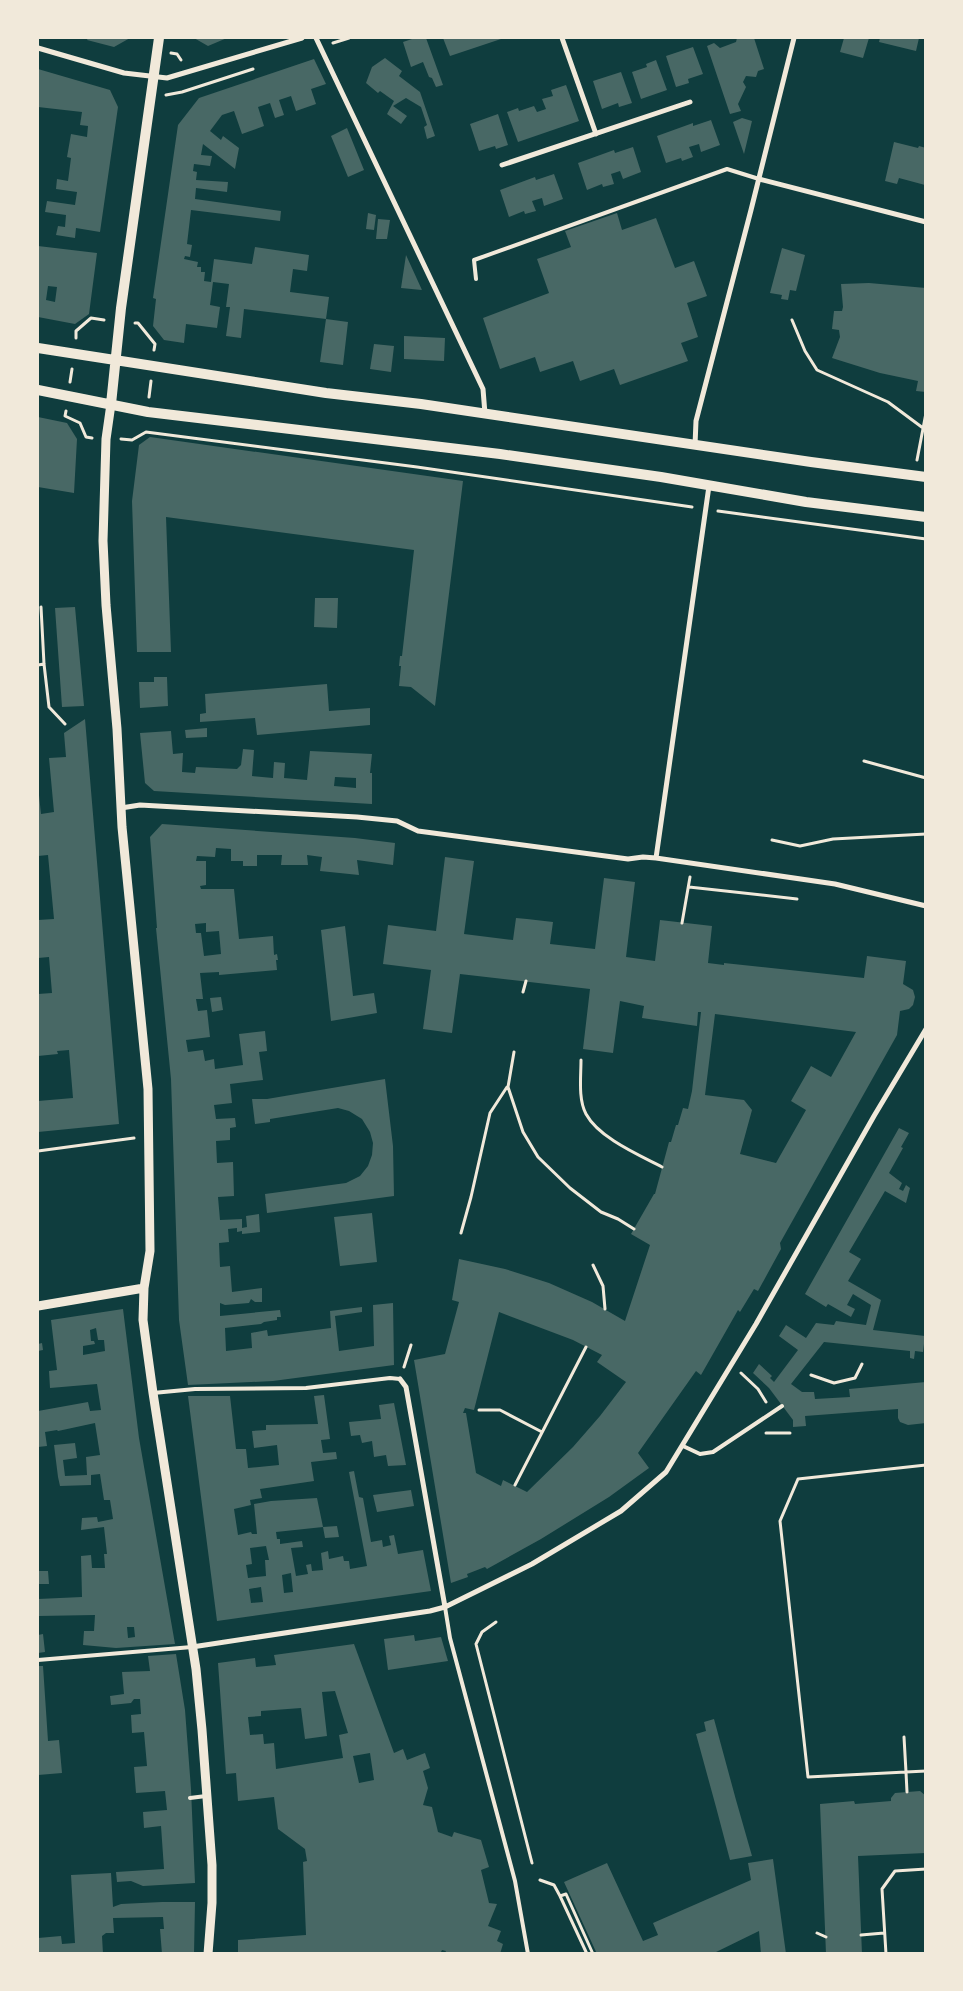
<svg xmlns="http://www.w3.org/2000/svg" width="963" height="1991" viewBox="0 0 963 1991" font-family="Rubik,sans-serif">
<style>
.building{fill:#486865;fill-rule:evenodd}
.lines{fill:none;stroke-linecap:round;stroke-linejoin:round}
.path{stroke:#f1e9da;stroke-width:3}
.service{stroke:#f1e9da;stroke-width:4}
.minor{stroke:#f1e9da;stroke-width:5}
.tertiary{stroke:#f1e9da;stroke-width:9}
.secondary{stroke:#f1e9da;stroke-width:10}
</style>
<rect width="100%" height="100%" fill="#0f3d3e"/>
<!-- building -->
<path class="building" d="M88 38H130L114 47 87 40Z
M194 38H227L208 46Z
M415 38H426L443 85 436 87 432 78 429 77 423 62 411 67 403 42Z
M443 38H504L450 56Z
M737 38H754L764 69 758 71 756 77 746 76 743 82 746 87 738 104 741 111 730 114 707 46 714 43 720 48 736 42Z
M844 38H869L863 58 840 52Z
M880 38H919L916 51 879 42Z
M693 47 703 74 688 79 689 83 676 87 666 56Z
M385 58 402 71 399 76 420 92 435 136 427 139 424 127 427 125 421 107 406 98 393 106 407 116 401 124 387 114 394 101 380 91 378 93 366 83 372 67Z
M314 59 326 84 311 89 316 104 296 111 291 96 279 100 284 115 275 118 270 103 258 107 264 126 242 134 234 111 222 115 210 131 221 140 223 136 239 148 235 169 203 144 201 155 212 156 210 166 194 164 193 171 197 172 196 180 228 182 227 192 196 188 195 199 281 211 280 221 191 210 187 244 192 245 190 257 185 256 184 259 198 262 197 267H201V272H205L204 281 211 282 214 259 252 264 255 247 309 255 307 271 293 269 290 292 329 297 326 319 244 309 241 338 226 336 230 307H226L229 284 213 282 210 305 220 307 217 328 186 324 184 343 164 340 153 326 156 299 153 298 178 125 199 98Z
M656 60 667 90 641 99 632 72 647 67 646 64Z
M38 69 110 90 118 107 100 232 76 228 75 238 56 235 58 226 65 227 66 215 45 212 47 201 75 205 77 192 56 189 57 179 68 181 71 158 67 157 71 134 87 137 88 126 80 125 82 112 38 107Z
M621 72 632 103 619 107 618 103 602 109 593 81Z
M566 85 579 121 518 142 507 112 518 108 519 111 534 106 537 112 546 109 542 99 553 96 551 90Z
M498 114 508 145 496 149 495 146 479 151 470 124Z
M742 118 752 121 744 154 733 122Z
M711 120 720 145 701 152 699 144 689 147 693 157 682 161 681 158 666 163 657 136 693 123V126Z
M347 128 364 170 348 177 331 136Z
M894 142 918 148 919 146 926 148 925 185 899 178 897 184 885 181Z
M633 147 641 172 623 179 620 171 611 174 614 184 603 187 602 184 587 190 578 163 614 150 615 153Z
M554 174 563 199 544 206 542 198 532 201 536 211 525 214 524 211 509 217 500 190 535 177 536 180Z
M368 213 376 215 374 230 366 229Z
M617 213 622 230 656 218 675 268 694 261 707 296 687 303 698 337 681 343 688 361 620 385 614 369 580 381 573 361 540 372 535 357 500 369 483 318 549 293 537 259 571 247 565 231Z
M378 219 390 220 387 239H376Z
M38 246 97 253 89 314 75 324 38 317ZM48 286 57 287 55 302 46 300Z
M782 248 805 255 796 291 790 290 788 300 781 299 782 295 770 293Z
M406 255 422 290 401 288Z
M869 283 926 288V392L916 391 918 381 880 373 832 358 840 337 839 330 832 329 834 311H842L843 307 841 284Z
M326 319 348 322 343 365 320 362Z
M404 336 445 338 444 361 404 359Z
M374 344 394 346 391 372 370 369Z
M38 417 67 423 77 439 74 493 38 487Z
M150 437 463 481 435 706 411 687 399 686 401 666H399L400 656H402L414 550 166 517 171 652H137L132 501 139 445Z
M315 598H338L337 628 314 627Z
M75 607 84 706 62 707 55 608Z
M154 677H167L168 706 140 708 139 682H154Z
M327 684 329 711 370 708V725L257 735 255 718 200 722V714L206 713 205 694Z
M85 719 119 1124 38 1132V1101L73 1098 69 1050 57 1051 58 1054 38 1056V994L52 993 49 957 38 958V920L54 919 48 855 38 856V795H39L41 814 54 812 49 758 66 757 64 733Z
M207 728V737L186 738 185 730Z
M171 731 173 754 183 753 182 772 195 773 196 767 237 769 241 765 243 749 254 750 252 776 273 778 274 762 285 763 284 778 307 780 310 751 372 754 370 773H372V804L154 791 145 783 140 733ZM335 777 356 778V788L334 786Z
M162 824 355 838 395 843 393 865 357 860 359 875 320 871 322 857 307 855 308 865H281L282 855H257V866H243V861H231V849L216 848 215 857 197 856 196 861H206V885L200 886 201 889H234L239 939 273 936 274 955 277 954 278 960H276L277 970 219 975V972L200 973 203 999H196L198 1011 207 1010 210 1037 186 1040 188 1052 203 1050 205 1061 214 1059 215 1069 243 1065 239 1034 265 1031 267 1051 259 1052 263 1080 230 1084 232 1103 214 1105 216 1119 235 1118 236 1127 230 1128V1140L216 1141 217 1163 233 1162 234 1196 218 1197 220 1220 242 1219V1228L247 1227 246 1216 259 1214 260 1232 242 1234V1231L237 1232V1228L228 1229 229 1242 219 1243 220 1267 230 1266 232 1292 262 1288V1302H255L251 1299 249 1303 225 1305 220 1303V1316L280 1310 281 1317H277V1320L264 1322 261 1324 225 1328 226 1351 252 1348 251 1333 267 1330 268 1336 331 1328 330 1311 362 1307V1312L335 1316 339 1351 374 1346 373 1305 393 1303 394 1365 273 1381 188 1385 179 1320 171 1079 156 928H157L150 837ZM206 923V932L219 931 221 954 204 956 201 933H196L195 924Z
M445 857 474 861 464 934 513 940 516 918 527 919 553 922 550 944 595 949 604 878 635 882 626 957 655 961 660 920 712 926 708 963 724 965V963L864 978 867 956 906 961 903 984 913 990 915 997 913 1005 909 1009 900 1011 897 1035 780 1243 781 1249 758 1291 754 1289 740 1312 738 1310 701 1375 696 1371 638 1453 649 1468 609 1497 541 1539 487 1569 485 1567 467 1574 468 1577 451 1583 414 1360 445 1354 459 1302 452 1300 459 1259 505 1269 549 1283 592 1302 625 1321 650 1245 631 1234 654 1194H655L669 1142H671L676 1125H678L683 1108 688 1109 692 1091 701 1012H698L697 1026 642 1018 644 1006 620 1001 613 1053 583 1049 590 989 460 974 452 1033 423 1029 431 970 383 964 388 925 436 931ZM715 1014 856 1032 831 1077 811 1066 791 1101 806 1110 776 1163 740 1154 752 1110 744 1100 705 1095ZM499 1312 573 1340 602 1355 597 1362 626 1382 600 1416 573 1447 527 1492 503 1480 501 1486 476 1473 466 1413H463L465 1408 474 1410Z
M345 926 353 996 374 993 377 1013 331 1021 321 930Z
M221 997 223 1010 212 1012 210 998Z
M385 1079 393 1146 394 1196 267 1213 265 1194 346 1183 360 1176 368 1166 372 1155 373 1143 370 1132 362 1119 349 1111 338 1108 270 1119V1122L255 1124 252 1099H267Z
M899 1128 909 1133 901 1147 903 1148 889 1173 902 1183 899 1189 903 1191 906 1185 910 1188 906 1203 885 1191 849 1252 861 1259 848 1281 881 1300 873 1330 925 1336 923 1352 915 1351 914 1359 910 1358V1351L824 1342 791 1384 802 1392H814L815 1399 850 1397 849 1389 926 1382V1423L908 1425 900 1422 898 1418V1409L805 1416 806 1426 793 1427V1420L769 1388 753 1373 759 1364 772 1376 770 1378 774 1382 798 1350 779 1336 786 1325 806 1338 816 1323 834 1325 836 1321 866 1325 871 1305 853 1294 847 1305 855 1309 851 1317 828 1304 826 1307 805 1294Z
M372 1213 377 1262 340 1266 334 1217Z
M123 1309 139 1438 175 1644 116 1648 83 1645 84 1631H94L95 1615 38 1616V1599L82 1597 81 1556 91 1555 92 1568H105L104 1554H107L104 1527 81 1530 82 1518 97 1517 98 1522 113 1519 110 1500H104L100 1474 91 1475V1485L60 1486 58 1477 54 1445 75 1443 77 1458 63 1460 65 1476 87 1475 86 1457 100 1455 95 1423 58 1431 57 1430 45 1432 47 1446 38 1447V1411L88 1402 90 1411 101 1410 97 1384 50 1388 49 1371 57 1370 51 1320ZM96 1328 98 1340H104L105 1351 83 1355V1346L95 1344 94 1341H91L90 1330ZM127 1627H134L135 1637 128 1638Z
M42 1343 43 1350 38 1351V1344Z
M324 1395 330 1439 321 1440 323 1453 336 1452 337 1459 311 1462 314 1481 260 1489 262 1498 250 1500 251 1505 234 1509 238 1535 251 1532 252 1534H257L254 1504 271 1501 317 1498 323 1527 337 1526 339 1537 325 1538 323 1527 276 1532 277 1539H280V1544L302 1541 303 1547 291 1548 296 1576 308 1574 306 1565 311 1564 312 1571 323 1570 321 1553 328 1551 329 1559 343 1556 344 1561H349L350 1569 367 1566 349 1472 354 1471 359 1497 363 1498 371 1542 382 1540 383 1547 391 1545 389 1536 394 1535 398 1554 423 1550 431 1591 217 1621 188 1396H230L236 1449H246L248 1468 279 1465 277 1445 254 1448 252 1431 266 1430V1425L318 1424 314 1396ZM266 1546 269 1560H265L266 1576 248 1578 246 1565 252 1564 250 1548ZM291 1573 293 1592 284 1593 282 1575ZM261 1587 263 1602 251 1603 249 1589Z
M394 1403 406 1465 388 1466 386 1455 374 1457 372 1441 362 1443 360 1435 351 1436 349 1422 381 1419 379 1405Z
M411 1490 414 1506 377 1512 373 1495Z
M38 1571H48L49 1584H38Z
M43 1634 45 1652 38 1653V1635Z
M414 1635 415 1641 441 1637 448 1661 388 1670 384 1639Z
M354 1644 394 1753 403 1749 407 1760 425 1753 430 1768 423 1771 428 1788 423 1805 432 1807 438 1832 452 1837 454 1832 481 1840 489 1867 481 1870 489 1903 497 1904 488 1926 501 1931 497 1941 503 1944 500 1954H446L445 1953 446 1951 442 1950 440 1954H238V1940L306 1935 303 1862 307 1861 305 1849 278 1829 274 1797 238 1801 236 1773 226 1774 218 1663 255 1658 256 1667 276 1665 274 1655ZM335 1691 348 1733 339 1735 343 1758 276 1769 274 1743 264 1744 263 1734 250 1735 248 1717 261 1716V1711L301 1708 305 1739 327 1736 322 1692ZM370 1753 374 1780 359 1783 353 1756Z
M176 1654 185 1710 191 1789 195 1883 143 1886 131 1881 117 1882 116 1872 164 1869 161 1826 144 1828 143 1812 167 1810 165 1791 136 1793 134 1767 147 1766 144 1732 132 1733 131 1715 141 1714 140 1699H134L131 1703 111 1705 110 1696 124 1694 122 1672 150 1671 148 1656Z
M38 1666H43L48 1741 59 1740 62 1773 38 1775Z
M714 1719 736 1800 752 1856 730 1860 716 1807 696 1734 706 1731 704 1722Z
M920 1791 926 1796V1853L858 1856 862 1954H826L820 1804 854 1801 855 1804 891 1801V1798L895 1793Z
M773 1859 786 1954H761L759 1931 712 1954H597L564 1882 607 1863 643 1941 658 1935 653 1923 751 1880 748 1863Z
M111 1873 113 1907 121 1904 162 1902H195L194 1954H162L160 1929H164L163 1917 113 1918 114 1933H106L102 1936 103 1954H38V1938L61 1936 62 1944 75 1943 71 1875Z"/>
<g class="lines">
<!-- path -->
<path class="path" d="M333 43 349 38
M171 53 177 54 181 60
M166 95 182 92 253 69
M792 320 805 351 817 370 888 402 923 428 926 427
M135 323H138L155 344 154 350
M76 338V331L91 318 104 320
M70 382 72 369
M149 397 151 381
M66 411 65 416 80 423 86 437 92 438
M121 439 132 440 146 432 417 467 692 507
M917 460 926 413
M718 511 926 539
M41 607 44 664 49 707 65 724
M38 665 44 664
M864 761 926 778
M772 840 800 846 833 839 926 834
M689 887 797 899
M682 923 690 877
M523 992 526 981
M514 1052 508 1087 523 1132 538 1157 570 1188 601 1212 618 1219 634 1229
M581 1060C581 1077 578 1099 586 1114 599 1138 639 1155 662 1167
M38 1151 134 1138
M461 1233 471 1197 490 1113 507 1087
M593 1265 603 1286 605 1309
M404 1367 411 1345
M741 1373 758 1389 766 1402
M811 1375 834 1383 855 1378 862 1364
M479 1410H500L542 1432
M766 1433H790
M515 1485 586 1347
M496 1622 482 1632 476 1644 532 1863
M904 1737 906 1772 926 1771
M907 1792 906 1772 808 1777 780 1521 798 1479 926 1465
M540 1880 554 1885 560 1896
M817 1933 826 1937
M861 1935 884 1933
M587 1954 560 1896 566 1894 593 1954
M886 1954 882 1889 895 1871 926 1869"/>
<!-- service -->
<path class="service" d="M476 279 474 260 727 169 759 179
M153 1393 195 1389 306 1388 390 1378 400 1379
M683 1446 700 1454 713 1452 782 1406
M445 1607 450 1638 515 1881 528 1954
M38 1660 192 1647
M190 1798 206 1796"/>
<!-- minor -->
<path class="minor" d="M316 38 483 389 485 414
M562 38 596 134
M38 48 124 73 167 78 302 38
M502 165 690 102
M759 179 926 222
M695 445 696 421 751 210 794 38
M121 808 140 805 357 817 397 821 418 831 628 859 643 857 656 858 835 884 926 906
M656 858 709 486
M400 1379 406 1387 445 1607
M192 1647 430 1611 445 1607 532 1564 621 1511 666 1472 756 1324 874 1116 926 1029"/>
<!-- tertiary -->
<path class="tertiary" d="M111 404 106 439 103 541 106 605 117 729 122 827 148 1089 150 1251 144 1288 143 1320 153 1393 196 1669 202 1730 212 1865V1903L208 1954
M38 1306 144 1288"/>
<!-- secondary -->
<path class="secondary" d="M38 348 326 393 421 404 811 462 926 477
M38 390 148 412 500 454 661 477 806 502 926 517
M111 404 121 308 159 38"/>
</g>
<!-- border -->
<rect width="963" height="1991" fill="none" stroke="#f1e9da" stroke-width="78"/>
</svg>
